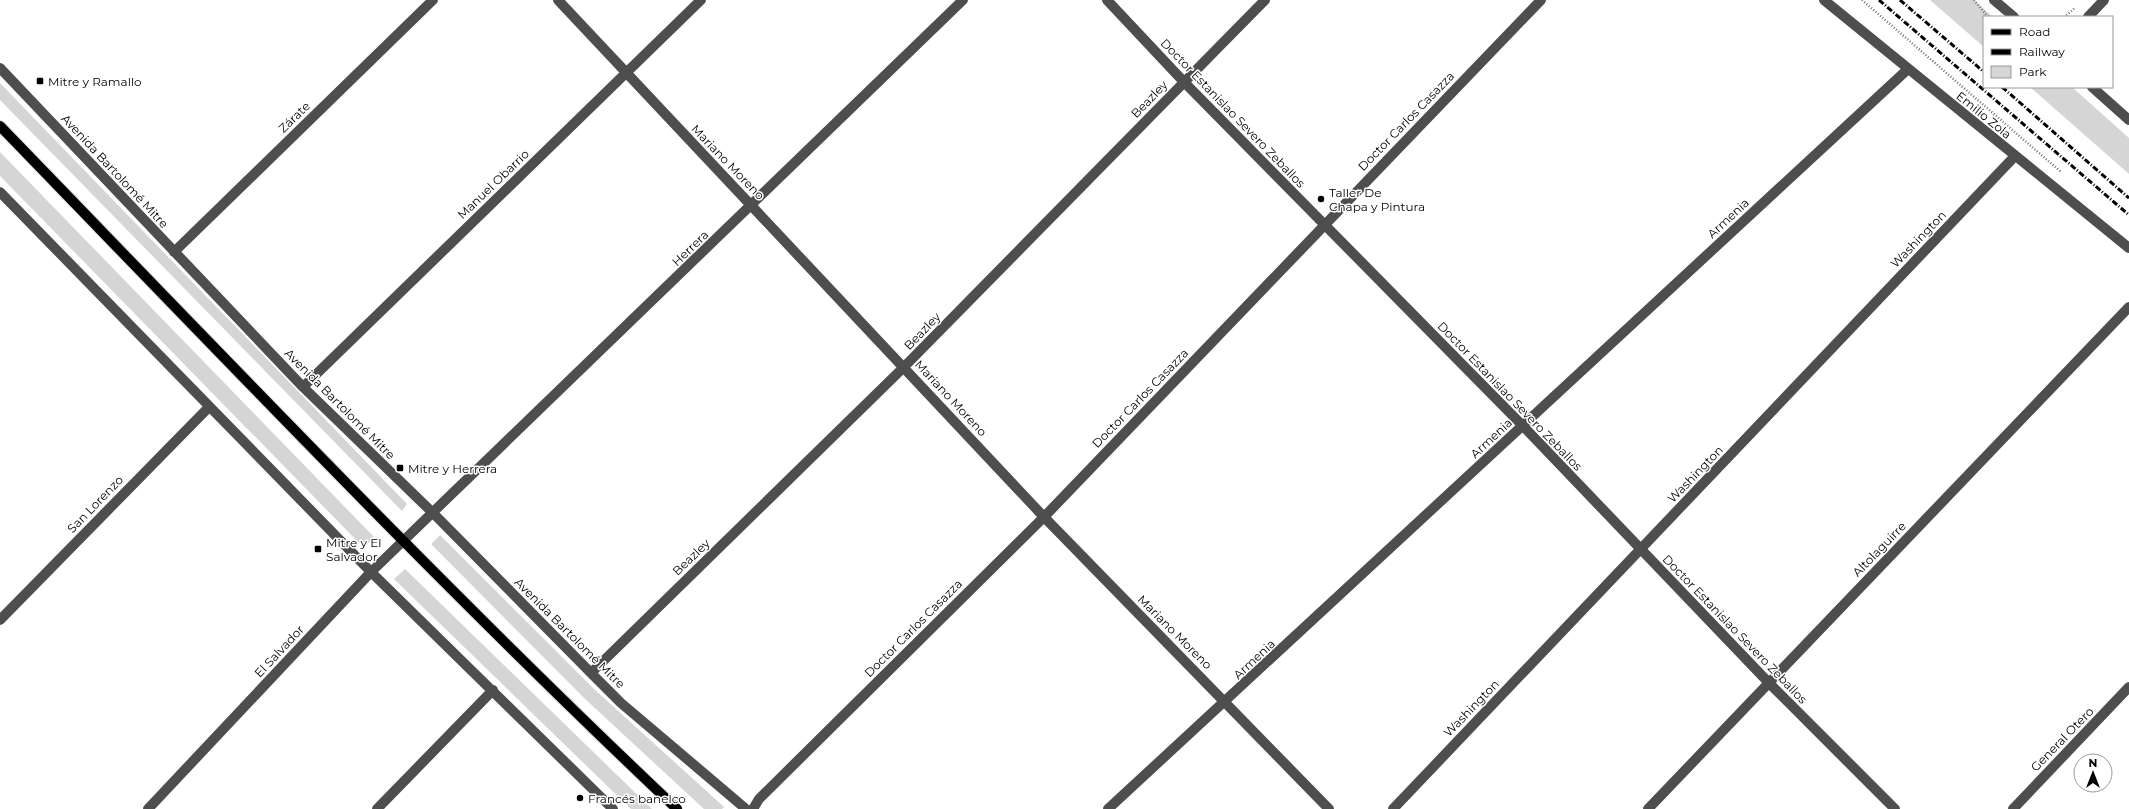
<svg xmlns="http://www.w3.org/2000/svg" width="2129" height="809" viewBox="0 0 2129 809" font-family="Montserrat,sans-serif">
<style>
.green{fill:#d5d5d5}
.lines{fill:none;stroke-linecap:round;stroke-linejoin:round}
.major-casing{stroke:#dbdbdb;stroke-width:12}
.path{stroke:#707070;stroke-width:2.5;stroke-dasharray:1 2;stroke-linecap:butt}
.minor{stroke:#4e4e4e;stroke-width:10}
.major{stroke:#000;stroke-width:10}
.rail{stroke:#000;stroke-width:3;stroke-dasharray:6 2 1 2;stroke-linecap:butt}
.poi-dot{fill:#000;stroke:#fff;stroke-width:1.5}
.labels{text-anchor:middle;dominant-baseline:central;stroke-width:3;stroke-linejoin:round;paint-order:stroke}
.poi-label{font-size:12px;fill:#000;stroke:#fff;text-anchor:start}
.street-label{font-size:12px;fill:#000;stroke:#fff}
</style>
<rect width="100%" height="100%" fill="#fff"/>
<!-- green -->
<path class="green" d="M1930 0H1974L1993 17H1984V47Z
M0 83 407 504 402 511 0 100Z
M2030 87H2072L2129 138V174Z
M0 152 374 537 364 548 0 176Z
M440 535 593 688 724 807 722 809H704L584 698 431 544Z
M405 569 652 809H631L394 579Z"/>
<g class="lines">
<!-- major casing -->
<g class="major-casing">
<path id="major" d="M0 126C223 356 444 589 677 809"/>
</g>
<!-- path -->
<path class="path" d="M1862 0 2061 172
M1974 0 1988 17
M2064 17 2075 8"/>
<!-- minor -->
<path class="minor" d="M558 0 1044 517 1329 809
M1107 0 1184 82 1523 426 1769 683 1895 809
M1824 0 2129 248
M1994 0 2014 17
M2088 17 2104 0
M0 68 303 387 434 514 591 673 621 703 746 809
M2092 87 2129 120
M0 192 371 572 613 809
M174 252 433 0
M303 387 701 0
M0 620 209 407
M591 673 904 367 1265 0
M148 809 371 572 963 0
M377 809 493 690
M753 809 759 799 1044 517 1541 0
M1108 809 1908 69
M1393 809 2015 156
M1648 809 2129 307
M2013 809 2129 687"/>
<!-- major -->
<use href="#major" class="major"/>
<!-- rail -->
<path class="rail" d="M1879 0 2129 215
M1900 0 1984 72
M2002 87 2129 198"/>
</g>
<!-- markers -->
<g class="poi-dot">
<rect x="36" y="77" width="8" height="8" rx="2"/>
<circle cx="1321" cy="199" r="4"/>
<rect x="396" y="464" width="8" height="8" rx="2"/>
<rect x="314" y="545" width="8" height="8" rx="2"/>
<circle cx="580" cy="798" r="4"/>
</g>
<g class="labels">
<!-- poi labels -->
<g class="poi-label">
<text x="48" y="81">Mitre y Ramallo</text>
<text x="1329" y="192">Taller De<tspan x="1329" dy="14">Chapa y Pintura</tspan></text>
<text x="408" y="468">Mitre y Herrera</text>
<text x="326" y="542">Mitre y El<tspan x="326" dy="14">Salvador</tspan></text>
<text x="588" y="798">Francés banelco</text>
</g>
<!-- street labels -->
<g class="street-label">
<text transform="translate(1149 99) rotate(-46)">Beazley</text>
<text transform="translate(1233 113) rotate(46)">Doctor Estanislao Severo Zeballos</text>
<text transform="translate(1984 115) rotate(39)">Emilio Zola</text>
<text transform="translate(294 117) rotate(-44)">Zárate</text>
<text transform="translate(1406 121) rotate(-46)">Doctor Carlos Casazza</text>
<text transform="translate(728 162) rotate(46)">Mariano Moreno</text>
<text transform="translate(115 171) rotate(47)">Avenida Bartolomé Mitre</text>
<text transform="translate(493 184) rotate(-44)">Manuel Obarrio</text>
<text transform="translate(1728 218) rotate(-43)">Armenia</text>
<text transform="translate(1918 239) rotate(-46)">Washington</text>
<text transform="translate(690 248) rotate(-44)">Herrera</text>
<text transform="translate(922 331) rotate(-46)">Beazley</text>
<text transform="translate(1510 396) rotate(46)">Doctor Estanislao Severo Zeballos</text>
<text transform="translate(951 398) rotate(47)">Mariano Moreno</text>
<text transform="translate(1140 398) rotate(-46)">Doctor Carlos Casazza</text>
<text transform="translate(340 404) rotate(45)">Avenida Bartolomé Mitre</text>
<text transform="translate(1491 438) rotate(-43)">Armenia</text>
<text transform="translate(1695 474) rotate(-46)">Washington</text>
<text transform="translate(95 504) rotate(-46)">San Lorenzo</text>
<text transform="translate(1879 549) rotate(-46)">Altolaguirre</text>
<text transform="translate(691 557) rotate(-44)">Beazley</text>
<text transform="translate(913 628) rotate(-45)">Doctor Carlos Casazza</text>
<text transform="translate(1735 629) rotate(46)">Doctor Estanislao Severo Zeballos</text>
<text transform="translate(1175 632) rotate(45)">Mariano Moreno</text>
<text transform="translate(570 633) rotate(45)">Avenida Bartolomé Mitre</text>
<text transform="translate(279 651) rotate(-47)">El Salvador</text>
<text transform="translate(1254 659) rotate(-43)">Armenia</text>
<text transform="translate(1471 708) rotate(-46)">Washington</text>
<text transform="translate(2062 739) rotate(-46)">General Otero</text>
</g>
</g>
<!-- legend -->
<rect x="1983" y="16" width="130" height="72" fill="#ffffff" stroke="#999999"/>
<rect x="1991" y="29" width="20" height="6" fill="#000000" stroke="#999999"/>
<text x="2019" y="36" font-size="12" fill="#000000">Road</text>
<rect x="1991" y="49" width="20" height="6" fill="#000000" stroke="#999999"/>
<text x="2019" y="56" font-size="12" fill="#000000">Railway</text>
<rect x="1991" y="66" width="20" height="12" fill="#d5d5d5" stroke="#999999"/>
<text x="2019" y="76" font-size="12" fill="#000000">Park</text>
<!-- north arrow -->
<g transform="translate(2093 773)"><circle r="19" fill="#ffffff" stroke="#999999"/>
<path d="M0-3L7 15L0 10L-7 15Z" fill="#000000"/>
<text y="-6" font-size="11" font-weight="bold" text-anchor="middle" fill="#000000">N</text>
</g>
</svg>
